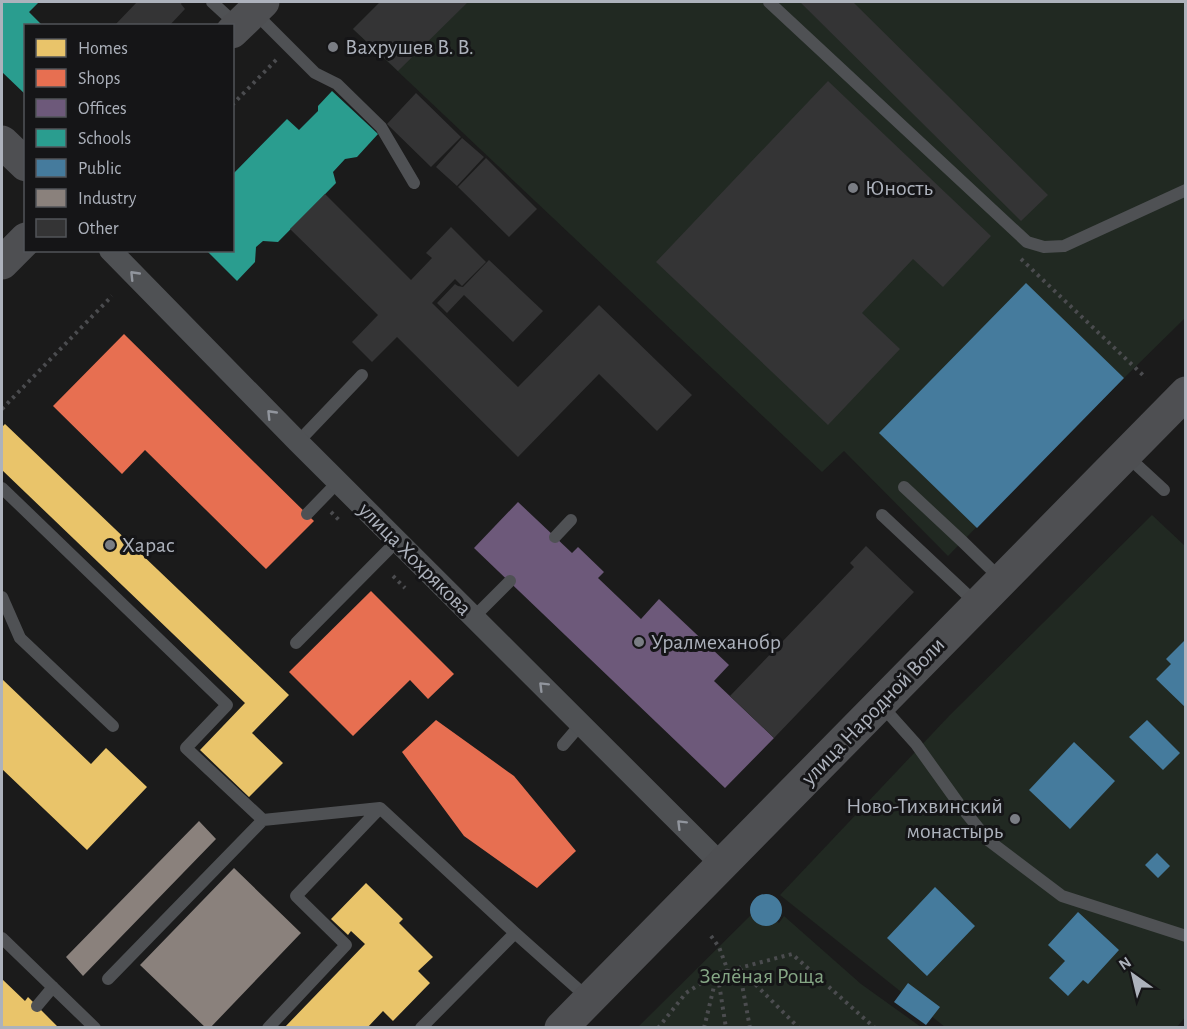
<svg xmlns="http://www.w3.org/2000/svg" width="1187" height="1029" viewBox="0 0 1187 1029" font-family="'Alegreya Sans',sans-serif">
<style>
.green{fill:#212922}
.homes{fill:#e9c46a}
.shops{fill:#e76f51}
.offices{fill:#6d597a}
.schools{fill:#2a9d8f}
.public{fill:#457b9d}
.industry{fill:#8a817c}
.building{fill:#343435}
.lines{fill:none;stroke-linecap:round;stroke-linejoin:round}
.path{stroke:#4b4c4f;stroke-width:4;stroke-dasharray:3 4.5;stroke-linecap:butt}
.lane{stroke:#4f5154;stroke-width:12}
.street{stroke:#4f5154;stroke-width:22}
.secondary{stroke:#4e4f52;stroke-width:33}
.oneway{stroke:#91959d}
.poi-dot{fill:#7a7d84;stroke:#151517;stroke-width:2}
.labels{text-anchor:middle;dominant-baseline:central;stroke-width:6;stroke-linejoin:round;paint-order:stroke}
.poi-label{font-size:22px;fill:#adb2bc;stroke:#151517;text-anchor:start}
.street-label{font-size:22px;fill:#adb2bc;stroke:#151517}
.park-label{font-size:22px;fill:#85a685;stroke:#151517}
</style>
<rect width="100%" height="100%" fill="#1b1b1b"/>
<!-- green -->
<path class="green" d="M380 2H1185V318L1124 378 948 556 844 451 822 472 353 29Z
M1152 515 1185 546 1186 1016 1177 1027H945L780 895 950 715Z
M751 915C756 926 766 928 776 921L779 923 784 916 861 984 921 1027H638Z"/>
<!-- homes -->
<path class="homes" d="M5 424 289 695 252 733 283 763 249 797 200 750 245 703 2 470V427Z
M2 679 91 764 106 748 147 787 87 850 2 769Z
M366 883 403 919 399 923 433 957 418 971 430 983 393 1021 383 1011 367 1028H284L365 944 351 931 348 935 331 919Z
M2 979 25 1001 28 997 59 1028H2Z"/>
<!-- shops -->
<path class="shops" d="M124 334 314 521 266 569 145 450 122 474 53 406Z
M371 591 454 674 428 699 410 680 353 736 289 672Z
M436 720 514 776 576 851 537 888 464 836 402 752Z"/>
<!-- offices -->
<path class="offices" d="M518 502 572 553 578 547 604 572 598 578 641 619 659 599 729 665 714 681 774 738 725 788 474 548Z"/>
<!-- schools -->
<path class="schools" d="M2 2H39L29 12 43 26H26V95L2 72Z
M332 91 378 134 357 157 345 159 333 172 336 183 278 242 263 241 256 247 255 262 237 281 206 250H232V175L287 119 299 130 318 111V106Z"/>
<!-- public -->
<path class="public" d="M1026 283 1124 378 977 528 879 433Z
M1186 639V708L1156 679 1171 664 1166 659Z
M1147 720 1180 753 1163 770 1129 737Z
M1074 742 1115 781 1070 829 1029 790Z
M1157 853 1170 866 1158 878 1145 865Z
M935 887 975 926 927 976 887 938Z
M750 910a16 16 0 1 1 32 0a16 16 0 1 1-32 0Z
M1078 912 1119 950 1088 984 1083 980 1068 996 1049 978 1065 961 1048 945Z
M908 983 940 1007 926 1025 894 1002Z"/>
<!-- industry -->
<path class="industry" d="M199 821 216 839 83 976 66 957Z
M234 868 301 933 210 1028H206L140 965Z"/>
<!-- building -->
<path class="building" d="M137 2H182L181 4 185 9 169 26H114Z
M380 2H468L398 71 353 29Z
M800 2H853L1048 195 1021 221Z
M828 81 991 236 943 287 913 259 862 313 900 349 828 425 656 262Z
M416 93 461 137 431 167 387 124Z
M462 138 484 157 457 186 436 167Z
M486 158 537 209 509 237 458 187Z
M325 194 411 280 432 258 426 253 451 227 486 262 462 286 455 279 432 303 518 387 599 305 692 395 657 431 599 374 518 457 397 337 372 362 352 342 378 315 290 229Z
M489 260 543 311 513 342 464 295 447 313 437 303 455 284 458 286 463 287Z
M866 546 914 592 774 738 730 696 854 567 850 563Z"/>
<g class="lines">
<!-- path -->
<path class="path" d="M232 105 278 58
M1021 259 1146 378
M2 409 112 296
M331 512 339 520
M393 576 405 588
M711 936 719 947 728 971
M718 977 726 1028
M658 1028 686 993 717 973 739 968 799 1028
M704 1028 717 974
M750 1028 739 968 792 954 875 1028"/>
<!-- lane -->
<path class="lane" d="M212 2 237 25
M769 2 1027 242 1044 247 1064 246 1186 190
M254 12 315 73 337 84 381 127 414 183
M298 442 362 375
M1127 456 1164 490
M904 487 963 542 1001 579
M2 488 227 705 186 748 263 820 380 808 515 933 588 998
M307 514 338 482
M882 515 977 604
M555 537 571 520
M2 597 20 638 113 726
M474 617 510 581
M296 643 397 541
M881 705 916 744 959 804 988 840 1062 896 1186 936
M563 745 581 724
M2 938 95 1028
M108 979 263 820
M37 1006 53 987
M268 1028 346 945 296 896 380 808
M421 1028 515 933"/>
<!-- street -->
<path class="street" d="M110 250 298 442 722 865"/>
<!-- secondary -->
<path class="secondary" d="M232 32 263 2
M2 142 26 165
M2 263 26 239
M561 1028 1186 393"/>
</g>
<!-- one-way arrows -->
<defs><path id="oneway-chevron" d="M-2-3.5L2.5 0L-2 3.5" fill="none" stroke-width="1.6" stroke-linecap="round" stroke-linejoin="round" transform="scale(1.5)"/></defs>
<g class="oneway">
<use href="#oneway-chevron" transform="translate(134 275) rotate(-134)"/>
<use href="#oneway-chevron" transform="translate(271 414) rotate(-134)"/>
<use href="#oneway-chevron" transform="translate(543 686) rotate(-135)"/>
<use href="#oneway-chevron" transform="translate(681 824) rotate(-135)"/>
</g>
<!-- markers -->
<g class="poi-dot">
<circle cx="333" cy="47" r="6"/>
<circle cx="853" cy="188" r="6"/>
<circle cx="110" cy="545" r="6"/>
<circle cx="639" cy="642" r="6"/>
<circle cx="1015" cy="819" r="6"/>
</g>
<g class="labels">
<!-- poi labels -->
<g class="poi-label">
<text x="345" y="47">Вахрушев В. В.</text>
<text x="865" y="188">Юность</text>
<text x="122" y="545">Харас</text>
<text x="651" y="642">Уралмеханобр</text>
<text x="1003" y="806" text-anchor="end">Ново-Тихвинский<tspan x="1003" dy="25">монастырь</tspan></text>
</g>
<!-- street labels -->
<g class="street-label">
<text transform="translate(415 559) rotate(45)">улица Хохрякова</text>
<text transform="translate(873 711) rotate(-46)">улица Народной Воли</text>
</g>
<!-- park labels -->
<g class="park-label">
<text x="762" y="976">Зелёная Роща</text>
</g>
</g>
<!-- border -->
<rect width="1187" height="1029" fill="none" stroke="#adb2bc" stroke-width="6"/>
<!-- legend -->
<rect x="24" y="24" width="210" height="228" fill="#151517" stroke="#525459" stroke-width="1.5"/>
<rect x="36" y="39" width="30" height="18" fill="#e9c46a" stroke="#525459" stroke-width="1.5"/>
<text x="78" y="54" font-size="18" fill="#adb2bc">Homes</text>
<rect x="36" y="69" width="30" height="18" fill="#e76f51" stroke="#525459" stroke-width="1.5"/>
<text x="78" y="84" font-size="18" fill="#adb2bc">Shops</text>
<rect x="36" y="99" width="30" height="18" fill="#6d597a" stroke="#525459" stroke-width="1.5"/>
<text x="78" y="114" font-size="18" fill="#adb2bc">Offices</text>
<rect x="36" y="129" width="30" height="18" fill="#2a9d8f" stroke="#525459" stroke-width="1.5"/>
<text x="78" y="144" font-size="18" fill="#adb2bc">Schools</text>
<rect x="36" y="159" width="30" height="18" fill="#457b9d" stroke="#525459" stroke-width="1.5"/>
<text x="78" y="174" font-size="18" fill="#adb2bc">Public</text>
<rect x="36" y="189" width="30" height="18" fill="#8a817c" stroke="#525459" stroke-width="1.5"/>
<text x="78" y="204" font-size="18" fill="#adb2bc">Industry</text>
<rect x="36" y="219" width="30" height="18" fill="#343435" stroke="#525459" stroke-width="1.5"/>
<text x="78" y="234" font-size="18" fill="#adb2bc">Other</text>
<!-- north arrow -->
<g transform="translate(1133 975) rotate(326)" stroke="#151517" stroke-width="4.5" paint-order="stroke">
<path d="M0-4.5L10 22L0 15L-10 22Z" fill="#adb2bc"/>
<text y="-9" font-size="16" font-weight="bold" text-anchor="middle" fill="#adb2bc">N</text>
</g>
</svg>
